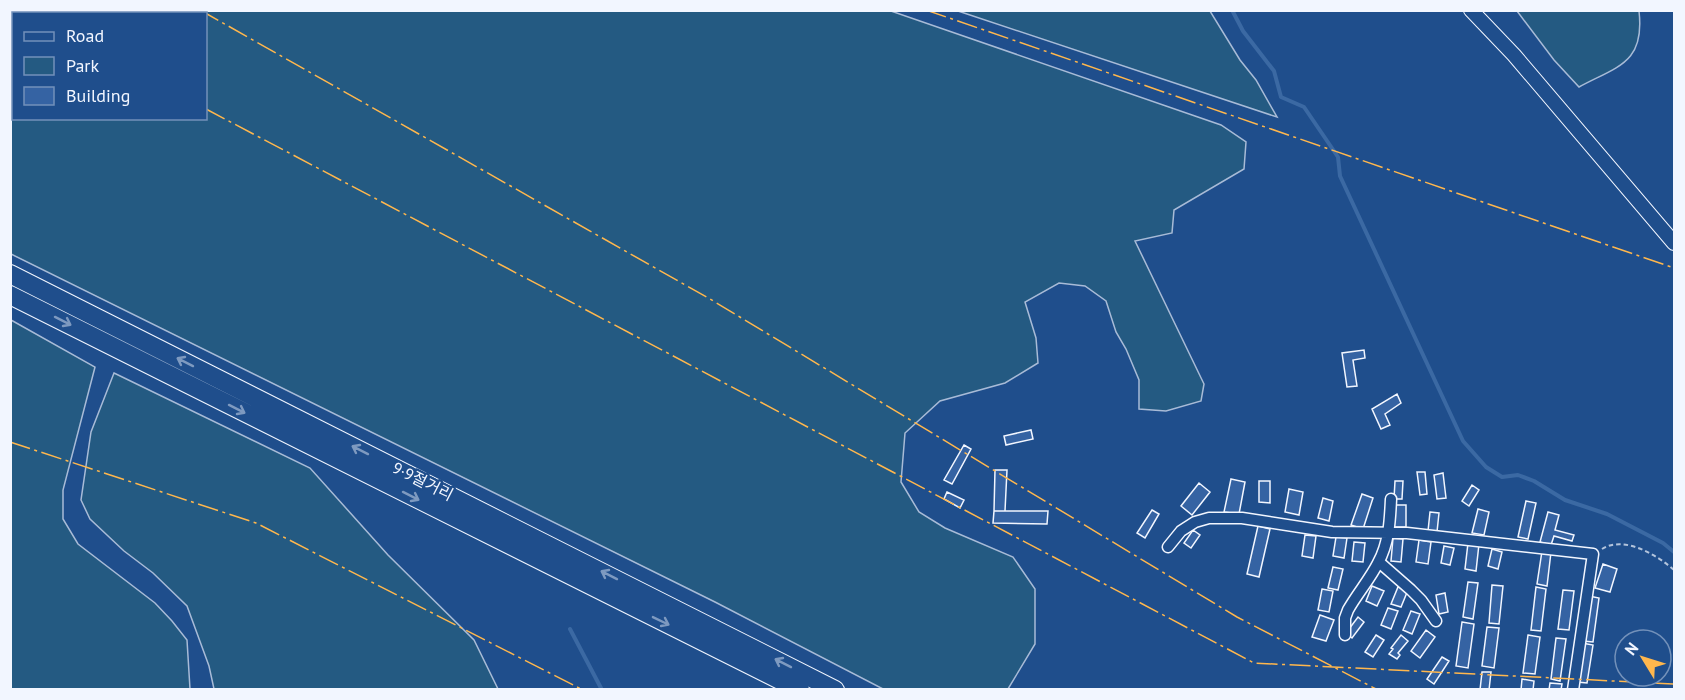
<svg xmlns="http://www.w3.org/2000/svg" width="1685" height="700" viewBox="0 0 1685 700" font-family="'PT Sans','Noto Sans KR',sans-serif">
<style>
.green{fill:#245a82;stroke:#a8bbd7;stroke-width:1.5;fill-rule:evenodd}
.lines{fill:none;stroke-linecap:round;stroke-linejoin:round}
.stream{stroke:#3b69a3;stroke-width:4}
.building{fill:#3563a3;stroke:#f2f6ff;stroke-width:1.5}
.minor-casing{stroke:#f2f6ff;stroke-width:13}
.tertiary-casing{stroke:#f2f6ff;stroke-width:16}
.trunk-casing{stroke:#f2f6ff;stroke-width:20}
.path{stroke:#b3c4dc;stroke-width:2;stroke-dasharray:4.5 3;stroke-linecap:butt}
.minor{stroke:#1f4e8c;stroke-width:10}
.tertiary{stroke:#1f4e8c;stroke-width:14}
.trunk{stroke:#1f4e8c;stroke-width:18}
.power{stroke:#ffb74d;stroke-width:1.5;stroke-dasharray:21 4.5 3 4.5;stroke-linecap:butt}
.oneway{stroke:#7e9ac0}
.labels{text-anchor:middle;dominant-baseline:central;stroke-width:4.5;stroke-linejoin:round;paint-order:stroke}
.street-label{font-size:16px;fill:#f2f6ff;stroke:#1f4e8c}
</style>
<rect width="100%" height="100%" fill="#1f4e8c"/>
<!-- green -->
<path class="green" d="M10 11H891L1221 125 1246 142 1244 169 1174 210 1172 233 1135 241 1204 384 1201 401 1166 411 1139 409V380L1126 349 1116 332 1106 301 1085 286 1059 283 1025 302 1036 338 1038 363 1005 383 940 401 905 433 901 482 919 512 945 528 1013 557 1035 589V644L1008 689H883L715 602 11 254ZM14 14H206V118H14Z
M958 11H1210L1240 60 1256 80 1277 117Z
M1517 11H1639C1645 63 1618 66 1579 87L1554 60Z
M11 320 95 367 63 490V519L78 544 155 603 172 621 187 640 190 689H11Z
M114 373 310 468 388 555 474 640 498 689H214L209 666 187 606 153 573 124 551 90 519 81 500 91 432Z"/>
<g class="lines">
<!-- stream -->
<path class="stream" d="M1232 10 1243 31 1274 71 1281 97 1304 107 1338 157 1340 176 1463 441 1486 467 1502 477 1518 475 1534 481 1565 500 1607 514 1663 543 1674 552
M570 629 602 690"/>
</g>
<!-- building -->
<path class="building" d="M1364 350 1365 358 1353 360 1357 386 1347 387 1342 353Z
M1397 394 1401 403 1385 414 1390 425 1381 429 1372 409Z
M1031 430 1033 439 1006 445 1004 436Z
M964 445 971 449 952 484 944 480Z
M995 470H1007L1005 511H994Z
M1417 472H1425L1427 494 1420 495Z
M1443 473 1446 498 1437 499 1434 475Z
M1231 479 1245 482 1239 514 1224 512Z
M1259 481H1270V503L1259 502Z
M1395 481H1403L1402 499H1394Z
M1199 483 1210 492 1192 515 1181 506Z
M1472 485 1479 490 1469 506 1462 501Z
M1289 489 1303 492 1299 515 1285 512Z
M947 492 964 500 960 508 944 499Z
M1362 494 1373 498 1363 529 1351 525Z
M1323 498 1333 501 1329 521 1318 518Z
M1526 501 1536 503 1528 539 1518 537Z
M1394 505H1406V527H1394Z
M1478 509 1489 512 1484 535 1472 533Z
M1152 510 1159 514 1145 538 1137 533Z
M994 511H1048L1047 524 993 523Z
M1430 512 1439 513 1437 532 1428 531Z
M1548 512 1559 515 1555 530 1574 535 1572 541 1554 536 1551 545 1540 542Z
M1258 526 1270 529 1259 577 1247 574Z
M1193 530 1200 535 1191 548 1184 543Z
M1305 535 1316 536 1313 558 1302 556Z
M1336 537 1347 538 1344 558 1333 556Z
M1393 538 1403 539 1401 562 1391 561Z
M1419 540 1431 542 1428 564 1416 562Z
M1354 542 1365 543 1363 562 1352 561Z
M1468 543 1479 544 1476 571 1465 569Z
M1444 546 1454 548 1450 565 1441 563Z
M1492 549 1502 552 1498 569 1488 566Z
M1542 551 1551 552 1547 586 1537 584Z
M1603 564 1617 569 1610 592 1595 588Z
M1333 567 1343 569 1338 590 1328 588Z
M1468 582 1478 583 1473 619 1463 617Z
M1492 585 1503 586 1499 624 1489 623Z
M1372 586 1384 591 1377 606 1366 601Z
M1398 587 1408 590 1401 607 1391 604Z
M1536 587 1546 589 1541 631 1531 630Z
M1322 589 1333 591 1329 612 1318 610Z
M1563 590 1574 591 1569 630 1558 629Z
M1445 593 1448 612 1439 614 1436 595Z
M1589 596 1599 598 1593 642 1583 641Z
M1388 608 1398 611 1391 629 1381 625Z
M1411 611 1420 614 1412 634 1403 630Z
M1320 615 1334 620 1326 641 1312 637Z
M1358 617 1364 622 1352 638 1346 633Z
M1462 622 1474 624 1468 668 1456 666Z
M1487 627 1499 628 1494 668 1482 666Z
M1426 630 1435 637 1420 658 1411 651Z
M1376 635 1384 640 1373 657 1365 652Z
M1401 635 1408 641 1398 653 1400 655 1397 659 1389 654 1393 649 1391 648Z
M1528 635 1540 637 1535 674 1523 673Z
M1556 638 1566 639 1560 681 1551 679Z
M1582 643 1593 645 1587 683 1577 682Z
M1442 657 1449 661 1434 684 1427 679Z
M1482 672H1491L1489 690H1480Z
M1522 679 1534 681 1533 690H1521Z
M1550 683 1562 684 1561 690H1549Z"/>
<g class="lines">
<!-- minor casing -->
<g class="minor-casing">
<path id="minor" d="M1168 547 1181 531 1195 522 1209 518H1242L1332 532 1407 533 1593 554 1573 690
M1379 562 1411 590 1421 600 1436 621
M1345 635V618L1348 610C1357 594 1370 579 1378 563 1389 543 1390 521 1391 499"/>
</g>
<!-- tertiary casing -->
<g class="tertiary-casing">
<path id="tertiary" d="M1471 10 1514 55 1674 243"/>
</g>
<!-- trunk casing -->
<g class="trunk-casing">
<path id="trunk" d="M10 274 835 690
M10 295 800 690"/>
</g>
<!-- path -->
<path class="path" d="M1602 549C1624 535 1657 555 1674 570"/>
<!-- minor -->
<use href="#minor" class="minor"/>
<!-- tertiary -->
<use href="#tertiary" class="tertiary"/>
<!-- trunk -->
<use href="#trunk" class="trunk"/>
<!-- power -->
<path class="power" d="M17 10 23 14
M200 10 710 299 1237 617 1378 690
M926 10 1674 268
M206 109 1254 663 1674 684
M10 442 256 523 583 690"/>
</g>
<!-- one-way arrows -->
<defs><path id="oneway-shaft" d="M-6 0H5M1.5-3L5.5 0L1.5 3" fill="none" stroke-width="1.6" stroke-linecap="round" stroke-linejoin="round" transform="scale(1.5)"/></defs>
<g class="oneway">
<use href="#oneway-shaft" transform="translate(63 321) rotate(27)"/>
<use href="#oneway-shaft" transform="translate(185 362) rotate(-153)"/>
<use href="#oneway-shaft" transform="translate(237 409) rotate(27)"/>
<use href="#oneway-shaft" transform="translate(360 450) rotate(-153)"/>
<use href="#oneway-shaft" transform="translate(411 496) rotate(27)"/>
<use href="#oneway-shaft" transform="translate(609 575) rotate(-153)"/>
<use href="#oneway-shaft" transform="translate(661 621) rotate(26)"/>
<use href="#oneway-shaft" transform="translate(783 663) rotate(-153)"/>
</g>
<g class="labels">
<!-- street labels -->
<g class="street-label">
<text transform="translate(423 481) rotate(27)">9·9절거리</text>
</g>
</g>
<!-- border -->
<rect width="1685" height="700" fill="none" stroke="#f2f6ff" stroke-width="24"/>
<!-- legend -->
<rect x="12" y="12" width="195" height="108" fill="#1f4e8c" stroke="#7391ba" stroke-width="1.5"/>
<rect x="24" y="32" width="30" height="9" fill="#1f4e8c" stroke="#7391ba" stroke-width="1.5"/>
<text x="66" y="42" font-size="18" fill="#f2f6ff">Road</text>
<rect x="24" y="57" width="30" height="18" fill="#245a82" stroke="#7391ba" stroke-width="1.5"/>
<text x="66" y="72" font-size="18" fill="#f2f6ff">Park</text>
<rect x="24" y="87" width="30" height="18" fill="#3563a3" stroke="#7391ba" stroke-width="1.5"/>
<text x="66" y="102" font-size="18" fill="#f2f6ff">Building</text>
<!-- north arrow -->
<g transform="translate(1643 658) rotate(308)"><circle r="28" fill="#1f4e8c" stroke="#7391ba" stroke-width="1.5"/>
<path d="M0-4.5L10 22L0 15L-10 22Z" fill="#ffb74d"/>
<text y="-9" font-size="16" font-weight="bold" text-anchor="middle" fill="#f2f6ff">N</text>
</g>
</svg>
